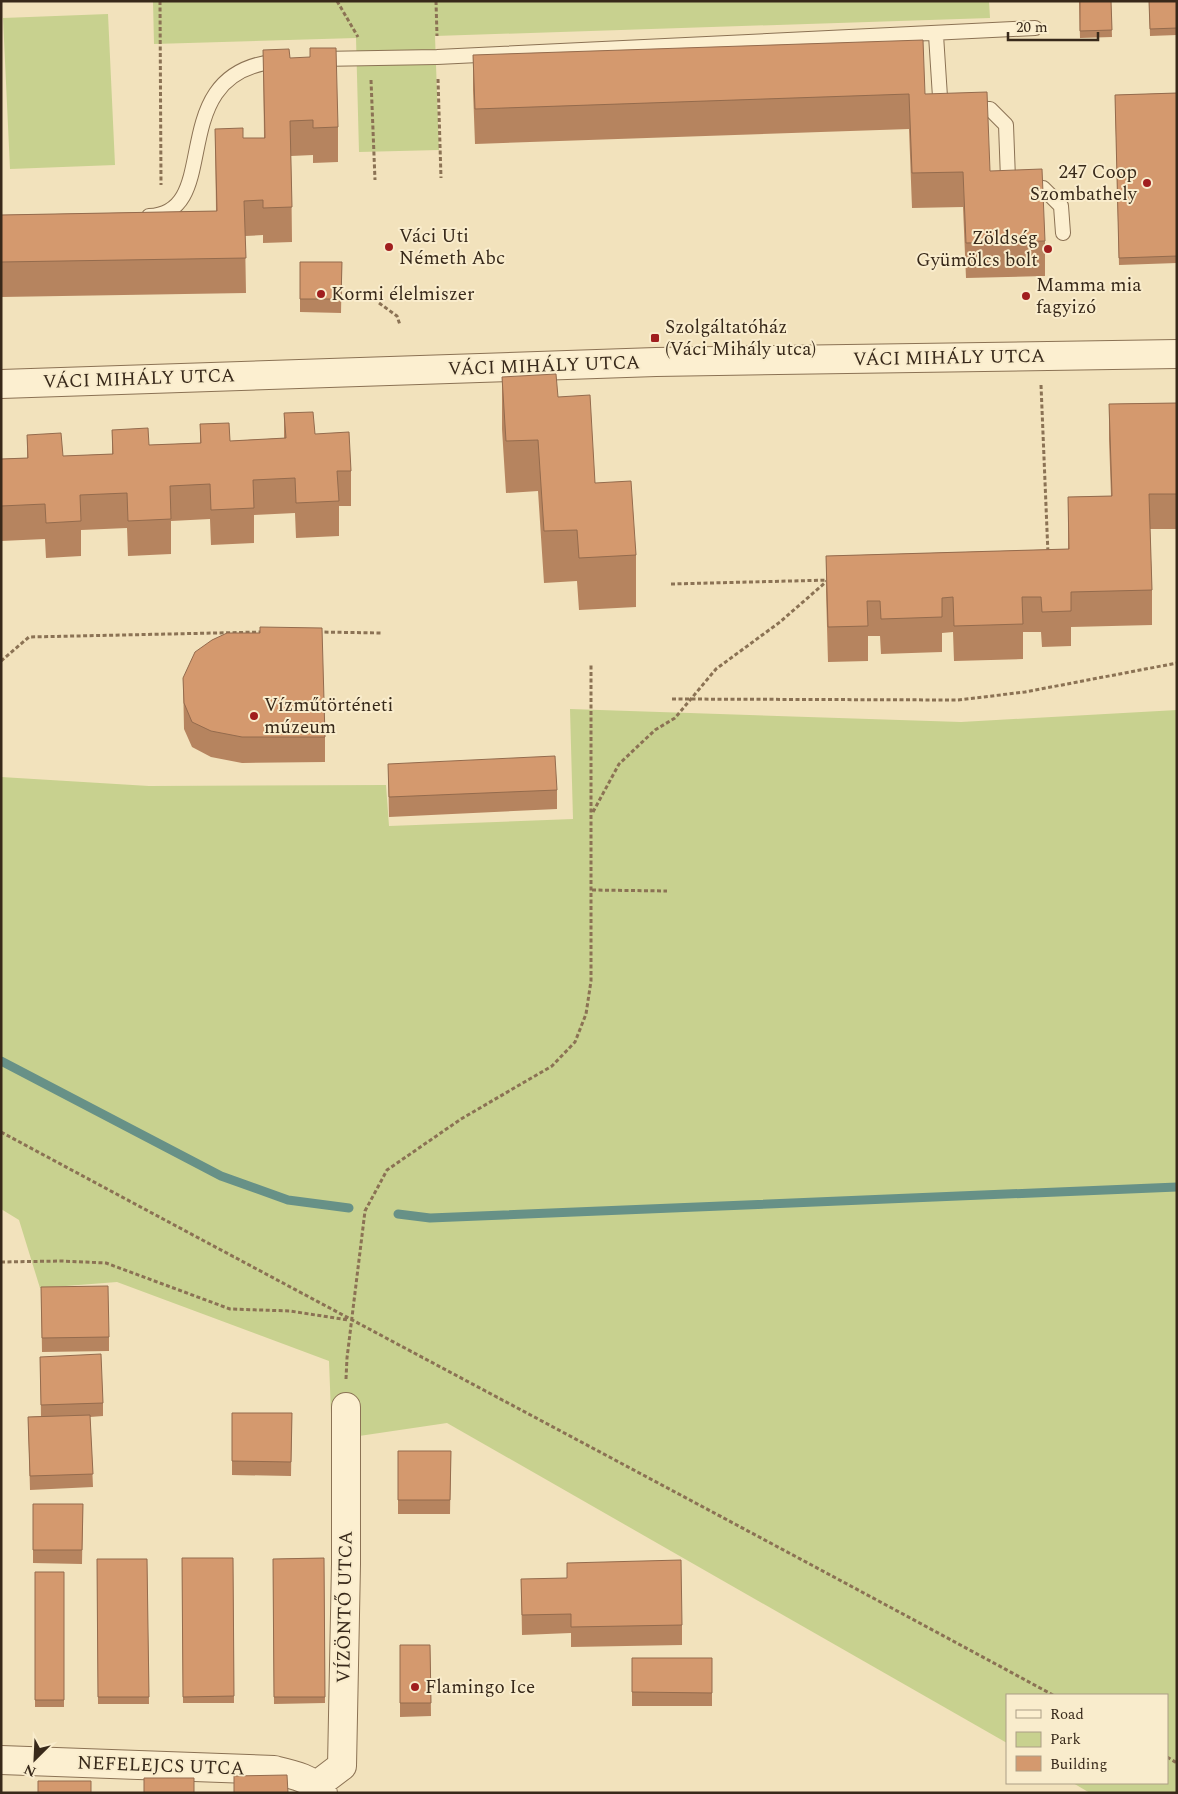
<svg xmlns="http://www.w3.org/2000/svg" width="1178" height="1794" viewBox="0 0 1178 1794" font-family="Spectral,serif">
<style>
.green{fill:#c8d18f}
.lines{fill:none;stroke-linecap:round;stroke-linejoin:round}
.stream{stroke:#679187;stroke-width:9}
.service-casing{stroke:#8b7254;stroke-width:16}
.minor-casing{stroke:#8b7254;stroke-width:30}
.path{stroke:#8b7254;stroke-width:3;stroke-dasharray:4 2.5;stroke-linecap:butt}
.service{stroke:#fcefd0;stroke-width:14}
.minor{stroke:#fcefd0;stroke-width:28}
.wall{fill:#b6845f}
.building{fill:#d4996e;stroke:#946b4d}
.poi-dot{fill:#a01e1e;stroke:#f9eccc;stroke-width:2}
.labels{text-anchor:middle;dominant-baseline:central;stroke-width:4;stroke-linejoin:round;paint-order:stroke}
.poi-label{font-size:19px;fill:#38291a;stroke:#f9eccc;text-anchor:start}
.street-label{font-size:19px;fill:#38291a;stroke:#f9eccc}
</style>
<rect width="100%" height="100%" fill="#f2e2bc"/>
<!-- green -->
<path class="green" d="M153 1H989L990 18 435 36 439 150 359 152 356 38 154 44Z
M108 14 115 165 10 169 3 18Z
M570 709 961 722 1177 710V1793H1090L1073 1783H1167V1695H1007V1743L447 1423 332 1440 329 1361 117 1282 40 1288 19 1220 1 1209V777L149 786 386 785 389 826 573 819Z"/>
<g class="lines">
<!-- stream -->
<path class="stream" d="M1 1061 221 1176 288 1200 349 1208
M398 1214 430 1218 1177 1187"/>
<!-- service casing -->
<g class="service-casing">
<path id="service" d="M936 35 940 97 954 108 990 109 1006 125 1008 179 1018 189 1043 188 1061 206 1063 233
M319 59 437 57 1035 28
M149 216C227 213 159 70 280 61"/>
</g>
<!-- minor casing -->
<g class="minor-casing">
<path id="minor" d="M1 384 656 362 1177 354
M1 1760 274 1770C291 1774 312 1778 323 1793
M317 1785 342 1766 346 1564V1407"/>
</g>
<!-- path -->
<path class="path" d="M160 1 161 185
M337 1 358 37
M436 1 437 36
M438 79 441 178
M371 80 375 180
M379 303 397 316 400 325
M1041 385 1048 554
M671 584 830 580
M318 632 382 633
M1 661 29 637 262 632
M672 699 958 700 1025 692 1177 663
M593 812 619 764 655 730 675 718 716 669 780 622 827 581
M592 890 667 891
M1 1132C352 1321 704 1506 1053 1695
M1 1262 61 1261 106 1263 230 1309 290 1311 348 1320
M346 1379 347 1358 365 1211 387 1170 461 1119 552 1066 575 1042 586 1014 591 981V663
M1167 1757 1177 1763"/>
<!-- service -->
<use href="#service" class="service"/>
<!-- minor -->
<use href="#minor" class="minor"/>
</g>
<!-- wall -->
<path class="wall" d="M1079 1H1111L1112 37 1080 38Z
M1149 1H1177V35L1150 36Z
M263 50 290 58 338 127V162L313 163V155L291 156 292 242 263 243V235L245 236 246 293 1 297V215L216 211 215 129 243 138H264Z
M473 55 925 94 990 171 1045 241V276L966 278 963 207 912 208 909 129 475 144 473 90Z
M1177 93V263L1119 265 1115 95Z
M300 262H342L341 313 300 312Z
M502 377 558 397 595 483 636 555V607L579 610 577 581 544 583 538 491 506 493 502 429Z
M1177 403V529H1150L1152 590V625L1071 627V646L1042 647 1041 632H1023V659L954 661 953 632 942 633V652L881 654 880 636H868V661L828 662 826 591V556L1068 549V497L1111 496 1109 439V404Z
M284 413 315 434 351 471V506H339V536L296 538 295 513 254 515V543L211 545 210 519 171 521V554L128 556 127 528 81 530V556L46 558 45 539 1 541V459L27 458V435L63 456 112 454V430L149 445 200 443V424L230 441 284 438Z
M183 678 325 737V762L242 763 211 757 192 747 184 729Z
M388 764 557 790V809L389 817Z
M41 1287 109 1337V1351L42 1352Z
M40 1357 103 1403V1416L90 1417 93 1487 30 1490 28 1417 41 1416Z
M232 1413H292L291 1476 232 1475Z
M398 1451H451L450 1514H398Z
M33 1504H83L82 1564 33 1563Z
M182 1558H233L234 1703H183Z
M324 1558 325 1703 274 1704 273 1559Z
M97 1559H147L149 1704H98Z
M35 1572H64V1707H35Z
M521 1579 682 1625V1645L571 1647V1633L522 1635Z
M400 1645H430L431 1716 400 1717Z
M632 1658H712V1706H632Z"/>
<!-- building -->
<path class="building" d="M1080 1H1111L1112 30 1080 31Z
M1149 1H1177V28L1150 29Z
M923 40 925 94 987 92 990 171 1042 169 1045 241 966 243 963 172 912 173 909 94 475 109 473 55Z
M310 48H336L338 127 313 128V120L290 121 292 207 263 208V200L244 201 246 258 1 262V215L217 211 215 129 243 128V138H265L263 50 289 49 290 58 310 57Z
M1177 93V256L1119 258 1115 95Z
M300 262H342L341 299H300Z
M556 374 558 397 590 395 595 483 631 481 636 555 579 558 577 530 544 531 538 440 506 441 502 377Z
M1177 403V494H1149L1152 590 1071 592V611L1042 612 1041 597H1022L1023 624 954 626 953 597 942 598V617L881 619 880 601H867L868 626 828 627 826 556 1069 549 1068 497 1112 496 1109 404Z
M313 412 315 434 349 432 351 471H337L339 501 296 503 295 478 253 480 254 508 211 510 210 484 170 486 171 519 128 521 127 493 80 495 81 521 46 523 45 504 1 506V459L28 458 27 435 61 433 63 456 113 454 112 430 148 428 149 445 201 443 200 424 229 423 230 441 286 438 284 413Z
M260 627 322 628 325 737H242L211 731 192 722 184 703 183 678 195 652 212 640 227 633H260Z
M555 756 557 790 389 797 388 764Z
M108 1286 109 1337 42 1338 41 1287Z
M101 1354 103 1403 41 1405 40 1357Z
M232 1413H292L291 1462 232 1461Z
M90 1415 93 1474 30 1476 28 1417Z
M398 1451H451L450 1500H398Z
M33 1504H83L82 1550H33Z
M182 1558H233L234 1696 183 1697Z
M324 1558 325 1697H274L273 1559Z
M97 1559H147L149 1697H98Z
M681 1560 682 1625 571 1627V1614L522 1615 521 1579 567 1578V1563Z
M35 1572H64V1700H35Z
M400 1645H430L431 1703H400Z
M632 1658H712V1693L632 1692Z
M287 1775 288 1793H234V1776Z
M144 1778H194V1793H144Z
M38 1781H91V1793H38Z"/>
<!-- markers -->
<g class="poi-dot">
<circle cx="1147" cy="183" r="5"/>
<circle cx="389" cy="247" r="5"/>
<circle cx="1048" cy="249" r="5"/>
<circle cx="321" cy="294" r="5"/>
<circle cx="1026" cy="296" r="5"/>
<rect x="650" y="333" width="10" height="10" rx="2.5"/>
<circle cx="254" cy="716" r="5"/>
<circle cx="415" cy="1687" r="5"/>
</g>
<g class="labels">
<!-- poi labels -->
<g class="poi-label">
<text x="1137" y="172" text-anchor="end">247 Coop<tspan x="1137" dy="22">Szombathely</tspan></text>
<text x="399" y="236">Váci Uti<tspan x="399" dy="22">Németh Abc</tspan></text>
<text x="1038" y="238" text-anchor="end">Zöldség<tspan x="1038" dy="22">Gyümölcs bolt</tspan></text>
<text x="1036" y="285">Mamma mia<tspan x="1036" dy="22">fagyizó</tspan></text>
<text x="331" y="294">Kormi élelmiszer</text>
<text x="665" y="327">Szolgáltatóház<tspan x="665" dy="22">(Váci Mihály utca)</tspan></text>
<text x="264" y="705">Vízműtörténeti<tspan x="264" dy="22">múzeum</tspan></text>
<text x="425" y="1687">Flamingo Ice</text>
</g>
<!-- street labels -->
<g class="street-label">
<text transform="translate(949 358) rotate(-1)">VÁCI MIHÁLY UTCA</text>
<text transform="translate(544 366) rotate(-2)">VÁCI MIHÁLY UTCA</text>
<text transform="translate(139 379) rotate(-2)">VÁCI MIHÁLY UTCA</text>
<text transform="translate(345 1607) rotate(-89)">VÍZÖNTŐ UTCA</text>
<text transform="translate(161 1766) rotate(2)">NEFELEJCS UTCA</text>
</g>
</g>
<!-- border -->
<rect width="1178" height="1794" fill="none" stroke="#38291a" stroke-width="5"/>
<!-- legend -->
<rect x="1006" y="1694" width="162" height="90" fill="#f9eccc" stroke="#ac9e85"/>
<rect x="1016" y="1710" width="25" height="8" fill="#fcefd0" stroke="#ac9e85"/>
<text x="1050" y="1719" font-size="15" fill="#38291a">Road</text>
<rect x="1016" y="1732" width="25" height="15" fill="#c8d18f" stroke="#ac9e85"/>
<text x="1050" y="1744" font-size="15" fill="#38291a">Park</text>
<rect x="1016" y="1756" width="25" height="15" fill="#d4996e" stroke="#ac9e85"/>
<text x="1050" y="1769" font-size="15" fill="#38291a">Building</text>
<!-- north arrow -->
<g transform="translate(35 1759) rotate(204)" stroke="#f9eccc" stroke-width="4" paint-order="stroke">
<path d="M0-4L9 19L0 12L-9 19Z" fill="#38291a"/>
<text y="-8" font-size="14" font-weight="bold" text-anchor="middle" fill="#38291a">N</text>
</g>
<!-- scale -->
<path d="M1008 32v8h90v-8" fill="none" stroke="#38291a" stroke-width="2.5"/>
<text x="1016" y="32" font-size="15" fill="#38291a" stroke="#f9eccc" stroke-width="4" paint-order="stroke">20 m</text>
</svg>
